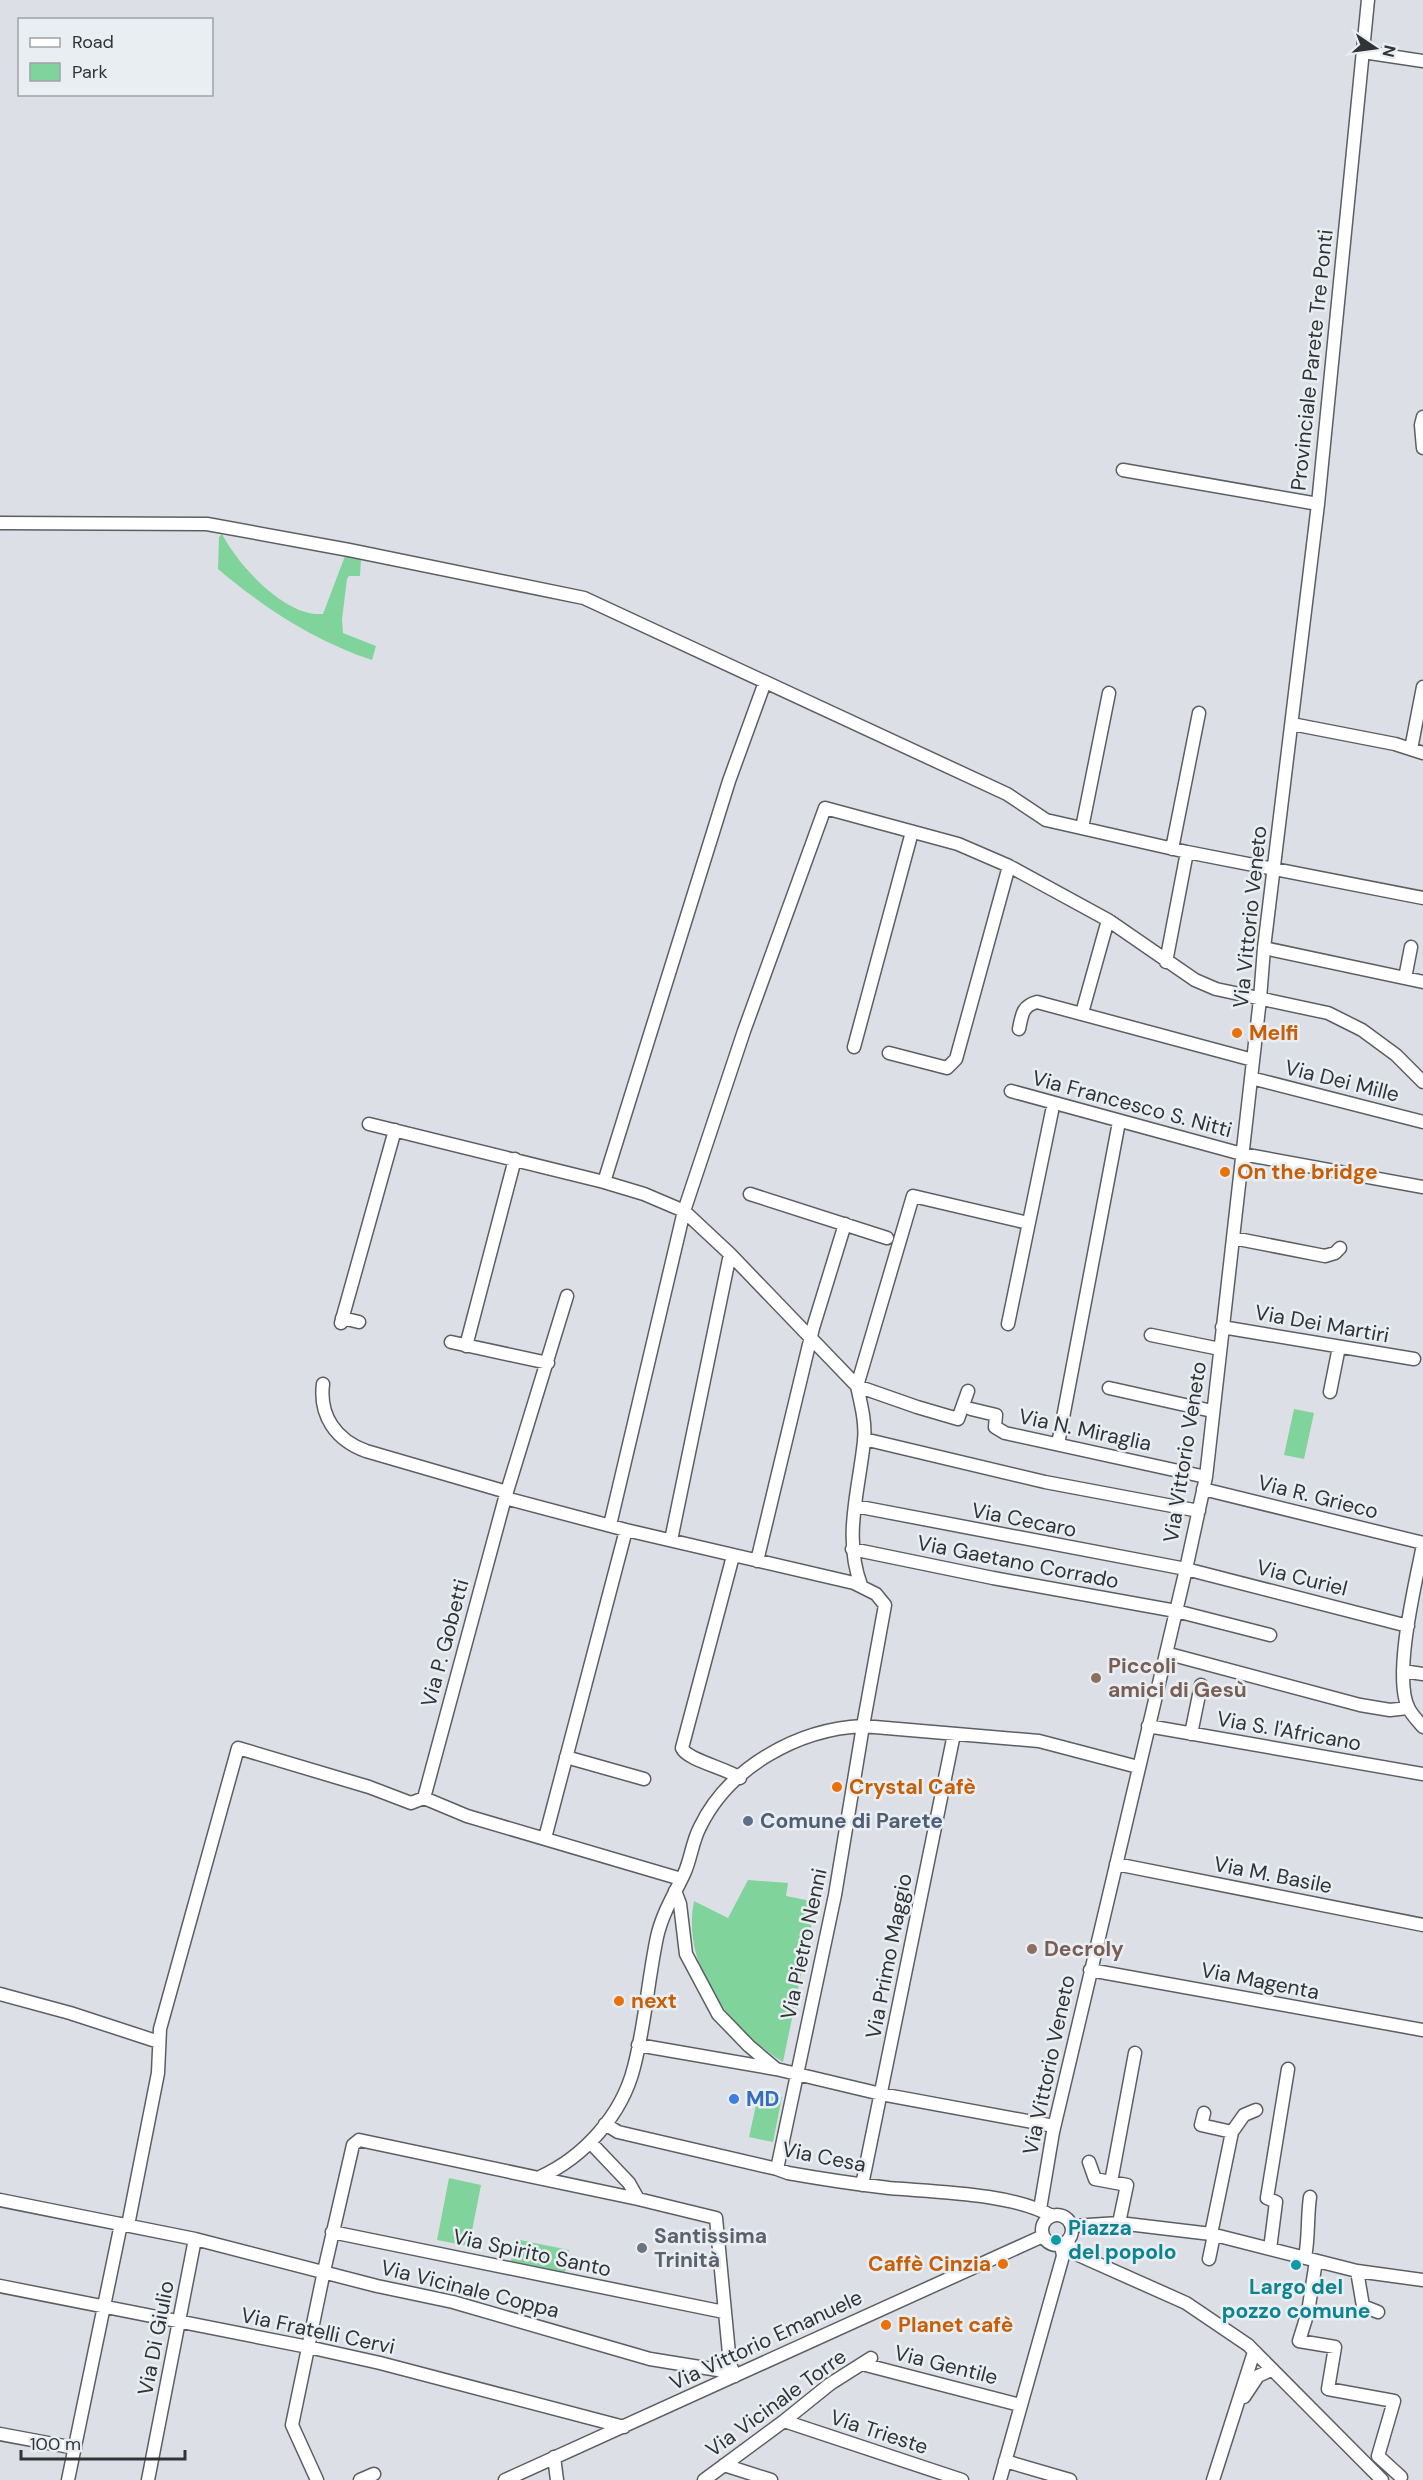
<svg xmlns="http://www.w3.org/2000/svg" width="1423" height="2480" viewBox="0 0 1423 2480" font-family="'DM Sans',sans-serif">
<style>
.green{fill:#80d39b}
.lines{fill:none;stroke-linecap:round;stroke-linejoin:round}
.minor-casing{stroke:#5b5f63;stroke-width:15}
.minor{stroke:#fff;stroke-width:12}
.food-dot{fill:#e8710a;stroke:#e9eef3;stroke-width:2}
.education-dot{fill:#8d6e63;stroke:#e9eef3;stroke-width:2}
.service-dot{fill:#5c6f8a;stroke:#e9eef3;stroke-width:2}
.shop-dot{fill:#3f7fe0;stroke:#e9eef3;stroke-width:2}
.culture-dot{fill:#0f9aa8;stroke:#e9eef3;stroke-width:2}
.worship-dot{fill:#6b7280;stroke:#e9eef3;stroke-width:2}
.labels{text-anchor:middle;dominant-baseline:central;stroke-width:5;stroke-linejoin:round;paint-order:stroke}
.street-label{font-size:21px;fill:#313335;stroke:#e9eef3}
.food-label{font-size:21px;font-weight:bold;fill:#c56008;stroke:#e9eef3;text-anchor:start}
.education-label{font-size:21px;font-weight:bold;fill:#785e54;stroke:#e9eef3;text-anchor:start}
.service-label{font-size:21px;font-weight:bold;fill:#4e5e75;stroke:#e9eef3;text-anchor:start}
.shop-label{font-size:21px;font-weight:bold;fill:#366cbe;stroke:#e9eef3;text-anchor:start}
.culture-label{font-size:21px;font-weight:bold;fill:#0d838f;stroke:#e9eef3;text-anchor:start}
.worship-label{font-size:21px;font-weight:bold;fill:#5b616d;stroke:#e9eef3;text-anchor:start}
</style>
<rect width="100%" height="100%" fill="#dce0e6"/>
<!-- green -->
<path class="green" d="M222 534C238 565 285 617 323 614L345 556 361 559 360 576H349L347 579 342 619 343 633 376 646 372 660C315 641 264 608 218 569L219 537Z
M1294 1409 1314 1413 1304 1459 1284 1455Z
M748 1880 788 1883 786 1896 816 1902 783 2062C730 2029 681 1967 694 1901L728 1918Z
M759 2092 782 2097 773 2142 749 2137Z
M449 2178 481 2185 469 2246 437 2240Z
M515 2239 569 2250 565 2272 511 2261Z"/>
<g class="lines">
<!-- minor casing -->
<g class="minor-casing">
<path id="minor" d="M1363 52 1423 61
M1423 417 1421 425 1423 448
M1123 470 1318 504
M0 523 207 524 349 550 584 598 1007 794 1046 820 1187 852 1423 898
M1292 724 1395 744 1423 753
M1411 749 1423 687
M1082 828 1109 693
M1172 849 1199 713
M1264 948 1423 982
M1166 962 1187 852
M1405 978 1411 947
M1082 1013 1108 920
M1019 1029C1022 1015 1022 1006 1037 1002L1253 1060
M854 1047 912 832
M889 1053 947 1068 956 1059 1009 866
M1251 1078 1423 1122
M1011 1091 1242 1154 1423 1187
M369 1124 604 1182 644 1194 684 1211 730 1254 857 1386 917 1407 958 1419 968 1391
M604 1182 729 781 765 682
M750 1194 887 1238
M1233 1238 1325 1256 1335 1253 1340 1248
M342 1318 359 1322
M341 1323 395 1130
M1008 1324 1052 1111
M1222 1327 1414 1359
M1151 1335 1220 1349
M451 1342 548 1363
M466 1346 515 1159
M323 1384C319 1416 336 1440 366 1451L507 1492
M1109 1388 1212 1411
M1330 1392 1339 1347
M971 1409 996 1415 995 1427 1005 1433 1206 1477
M864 1439 1045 1482 1199 1511
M1058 1444 1119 1122
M1203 1489 1423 1543
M505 1498 626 1530 854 1583 876 1594 885 1605 863 1726 835 1895 777 2169
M855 1506 1186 1569 1408 1626
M610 1525 684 1211 744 1031 825 808 958 844 1009 866 1108 920 1195 980 1216 989 1328 1013 1362 1030 1396 1055 1423 1082
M671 1540 730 1254
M1423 1545C1416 1581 1392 1678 1409 1709 1412 1715 1418 1721 1423 1727
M852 1549 993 1578 1176 1611 1270 1635
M733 1556 682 1748C687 1760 726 1768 740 1778
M757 1561 813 1328 845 1224
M861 1585C843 1537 859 1490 864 1441 866 1423 861 1404 857 1386L913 1196 1028 1223
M1173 1655 1360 1705 1390 1710 1408 1708
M1403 1671 1423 1674
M1148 1726 1423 1774
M1191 1734 1201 1685
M566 1757 644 1779
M424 1798 505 1498 567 1296
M545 1838 626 1530
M1116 1864 1423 1925
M675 1891 680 1904 686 1954 718 2014 749 2046 775 2068
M1090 1970 1423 2030
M0 1994 70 2013 159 2042
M638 2045 776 2069 881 2094 1054 2126
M1204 2113 1201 2125 1232 2132
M605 2124 618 2132 777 2169 788 2173C822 2179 855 2184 889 2188 935 2192 1012 2193 1052 2216
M590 2142 629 2183 638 2199
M1089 2162 1095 2179 1127 2185 1119 2223
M540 2177C584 2157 622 2115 634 2067 645 2025 648 1980 657 1937 662 1914 674 1895 684 1874 691 1859 692 1842 700 1827 729 1767 798 1729 863 1726L1039 1741 1138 1767
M1111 2182 1135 2053
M862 2185 954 1734
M0 2200 195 2239 377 2286 453 2302 650 2359 718 2370 735 2376
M1040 2209 1053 2132 1186 1569 1206 1477 1260 999 1264 948 1318 504 1368 0
M1042 2230a15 15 0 1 1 30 0a15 15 0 1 1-30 0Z
M128 2225 158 2073 160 2029 238 1748 369 1787 411 1803 424 1798 467 1816 681 1879
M1073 2226 1119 2223 1211 2234 1357 2271 1423 2280
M332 2232 724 2312
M1211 2234 1232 2132 1244 2115 1256 2110
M1067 2242 1076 2254 1186 2303 1248 2345 1382 2480
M1270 2249 1276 2202 1267 2198 1288 2069
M1305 2257C1309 2237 1307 2218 1310 2197
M1209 2259 1214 2235
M1316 2261 1308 2312 1299 2341 1335 2347 1328 2389 1394 2401 1378 2456 1401 2477
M1357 2271 1363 2306 1378 2312
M0 2286 308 2347 380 2363 624 2427
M862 2364 1020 2405
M1244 2397 1258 2376 1271 2370
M784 2421 962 2480
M0 2434 75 2448
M554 2457 557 2480
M1005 2461 1070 2480
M724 2465 771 2480
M68 2480 121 2224
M148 2480 195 2239
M317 2480 292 2425 324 2271 353 2145 359 2140 638 2199 716 2218 730 2364 735 2376
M360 2480 374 2474
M505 2480 1043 2236
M704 2480 784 2421 830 2384 871 2358
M1000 2480 1063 2256 1061 2245
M1213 2480 1254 2352"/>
</g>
<!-- minor -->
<use href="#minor" class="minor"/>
</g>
<!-- markers -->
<g class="food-dot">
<circle cx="1237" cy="1033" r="6"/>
<circle cx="1225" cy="1172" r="6"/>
<circle cx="837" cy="1787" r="6"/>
<circle cx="619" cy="2001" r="6"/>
<circle cx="1003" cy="2264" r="6"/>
<circle cx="886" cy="2325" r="6"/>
</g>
<g class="education-dot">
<circle cx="1096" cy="1678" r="6"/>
<circle cx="1032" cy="1949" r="6"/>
</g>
<circle class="service-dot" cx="748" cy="1821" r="6"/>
<circle class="shop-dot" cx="734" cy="2099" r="6"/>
<g class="culture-dot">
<circle cx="1056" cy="2240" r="6"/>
<circle cx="1296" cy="2265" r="6"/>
</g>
<circle class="worship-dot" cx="642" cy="2248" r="6"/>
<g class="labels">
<!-- street labels -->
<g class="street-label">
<text transform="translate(1312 360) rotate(-84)">Provinciale Parete Tre Ponti</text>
<text transform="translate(1250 917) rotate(-84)">Via Vittorio Veneto</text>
<text transform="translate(1342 1081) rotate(14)">Via Dei Mille</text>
<text transform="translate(1132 1104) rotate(15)">Via Francesco S. Nitti</text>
<text transform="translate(1322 1324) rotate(10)">Via Dei Martiri</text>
<text transform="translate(1085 1430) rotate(12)">Via N. Miraglia</text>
<text transform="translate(1185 1452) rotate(-81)">Via Vittorio Veneto</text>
<text transform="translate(1318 1497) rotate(14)">Via R. Grieco</text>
<text transform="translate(1024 1520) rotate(11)">Via Cecaro</text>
<text transform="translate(1018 1562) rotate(11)">Via Gaetano Corrado</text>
<text transform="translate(1302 1578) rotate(14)">Via Curiel</text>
<text transform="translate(445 1643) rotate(-75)">Via P. Gobetti</text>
<text transform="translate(1289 1731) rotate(10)">Via S. l'Africano</text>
<text transform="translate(1273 1875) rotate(11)">Via M. Basile</text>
<text transform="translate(804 1944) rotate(-78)">Via Pietro Nenni</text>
<text transform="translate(889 1956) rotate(-79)">Via Primo Maggio</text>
<text transform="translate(1260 1981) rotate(11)">Via Magenta</text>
<text transform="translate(1049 2065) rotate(-78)">Via Vittorio Veneto</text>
<text transform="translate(824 2157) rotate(11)">Via Cesa</text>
<text transform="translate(532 2253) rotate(12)">Via Spirito Santo</text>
<text transform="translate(470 2289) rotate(14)">Via Vicinale Coppa</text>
<text transform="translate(318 2331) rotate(12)">Via Fratelli Cervi</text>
<text transform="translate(156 2338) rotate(-79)">Via Di Giulio</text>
<text transform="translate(766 2340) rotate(-25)">Via Vittorio Emanuele</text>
<text transform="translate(946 2365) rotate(14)">Via Gentile</text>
<text transform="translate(776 2403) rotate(-36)">Via Vicinale Torre</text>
<text transform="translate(879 2432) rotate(18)">Via Trieste</text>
</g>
<!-- food labels -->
<g class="food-label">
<text x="1249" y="1033">Melfi</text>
<text x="1237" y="1172">On the bridge</text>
<text x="849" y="1787">Crystal Cafè</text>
<text x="631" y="2001">next</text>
<text x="991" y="2264" text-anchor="end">Caffè Cinzia</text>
<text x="898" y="2325">Planet cafè</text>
</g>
<!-- education labels -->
<g class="education-label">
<text x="1108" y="1666">Piccoli<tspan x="1108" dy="24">amici di Gesù</tspan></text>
<text x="1044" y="1949">Decroly</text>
</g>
<!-- service labels -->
<g class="service-label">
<text x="760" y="1821">Comune di Parete</text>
</g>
<!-- shop labels -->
<g class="shop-label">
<text x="746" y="2099">MD</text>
</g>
<!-- culture labels -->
<g class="culture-label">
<text x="1068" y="2228">Piazza<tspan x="1068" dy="24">del popolo</tspan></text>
<text x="1296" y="2287" text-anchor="middle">Largo del<tspan x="1296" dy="24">pozzo comune</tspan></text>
</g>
<!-- worship labels -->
<g class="worship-label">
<text x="654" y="2236">Santissima<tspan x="654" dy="24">Trinità</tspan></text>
</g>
</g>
<!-- legend -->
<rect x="18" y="18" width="195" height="78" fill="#e9eef3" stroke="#9fa3a7" stroke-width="1.5"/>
<rect x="30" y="38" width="30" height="9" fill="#ffffff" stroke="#9fa3a7" stroke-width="1.5"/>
<text x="72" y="48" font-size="18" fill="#313335">Road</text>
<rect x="30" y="63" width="30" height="18" fill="#80d39b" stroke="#9fa3a7" stroke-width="1.5"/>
<text x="72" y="78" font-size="18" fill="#313335">Park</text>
<!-- north arrow -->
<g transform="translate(1375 48) rotate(103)" stroke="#e9eef3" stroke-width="4.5" paint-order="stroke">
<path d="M0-4.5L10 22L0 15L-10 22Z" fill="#313335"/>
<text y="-9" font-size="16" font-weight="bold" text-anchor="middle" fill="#313335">N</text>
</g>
<!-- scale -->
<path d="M21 2450v9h164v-9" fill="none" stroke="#313335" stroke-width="3"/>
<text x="30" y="2450" font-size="18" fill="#313335" stroke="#e9eef3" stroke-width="4.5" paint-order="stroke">100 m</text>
</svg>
